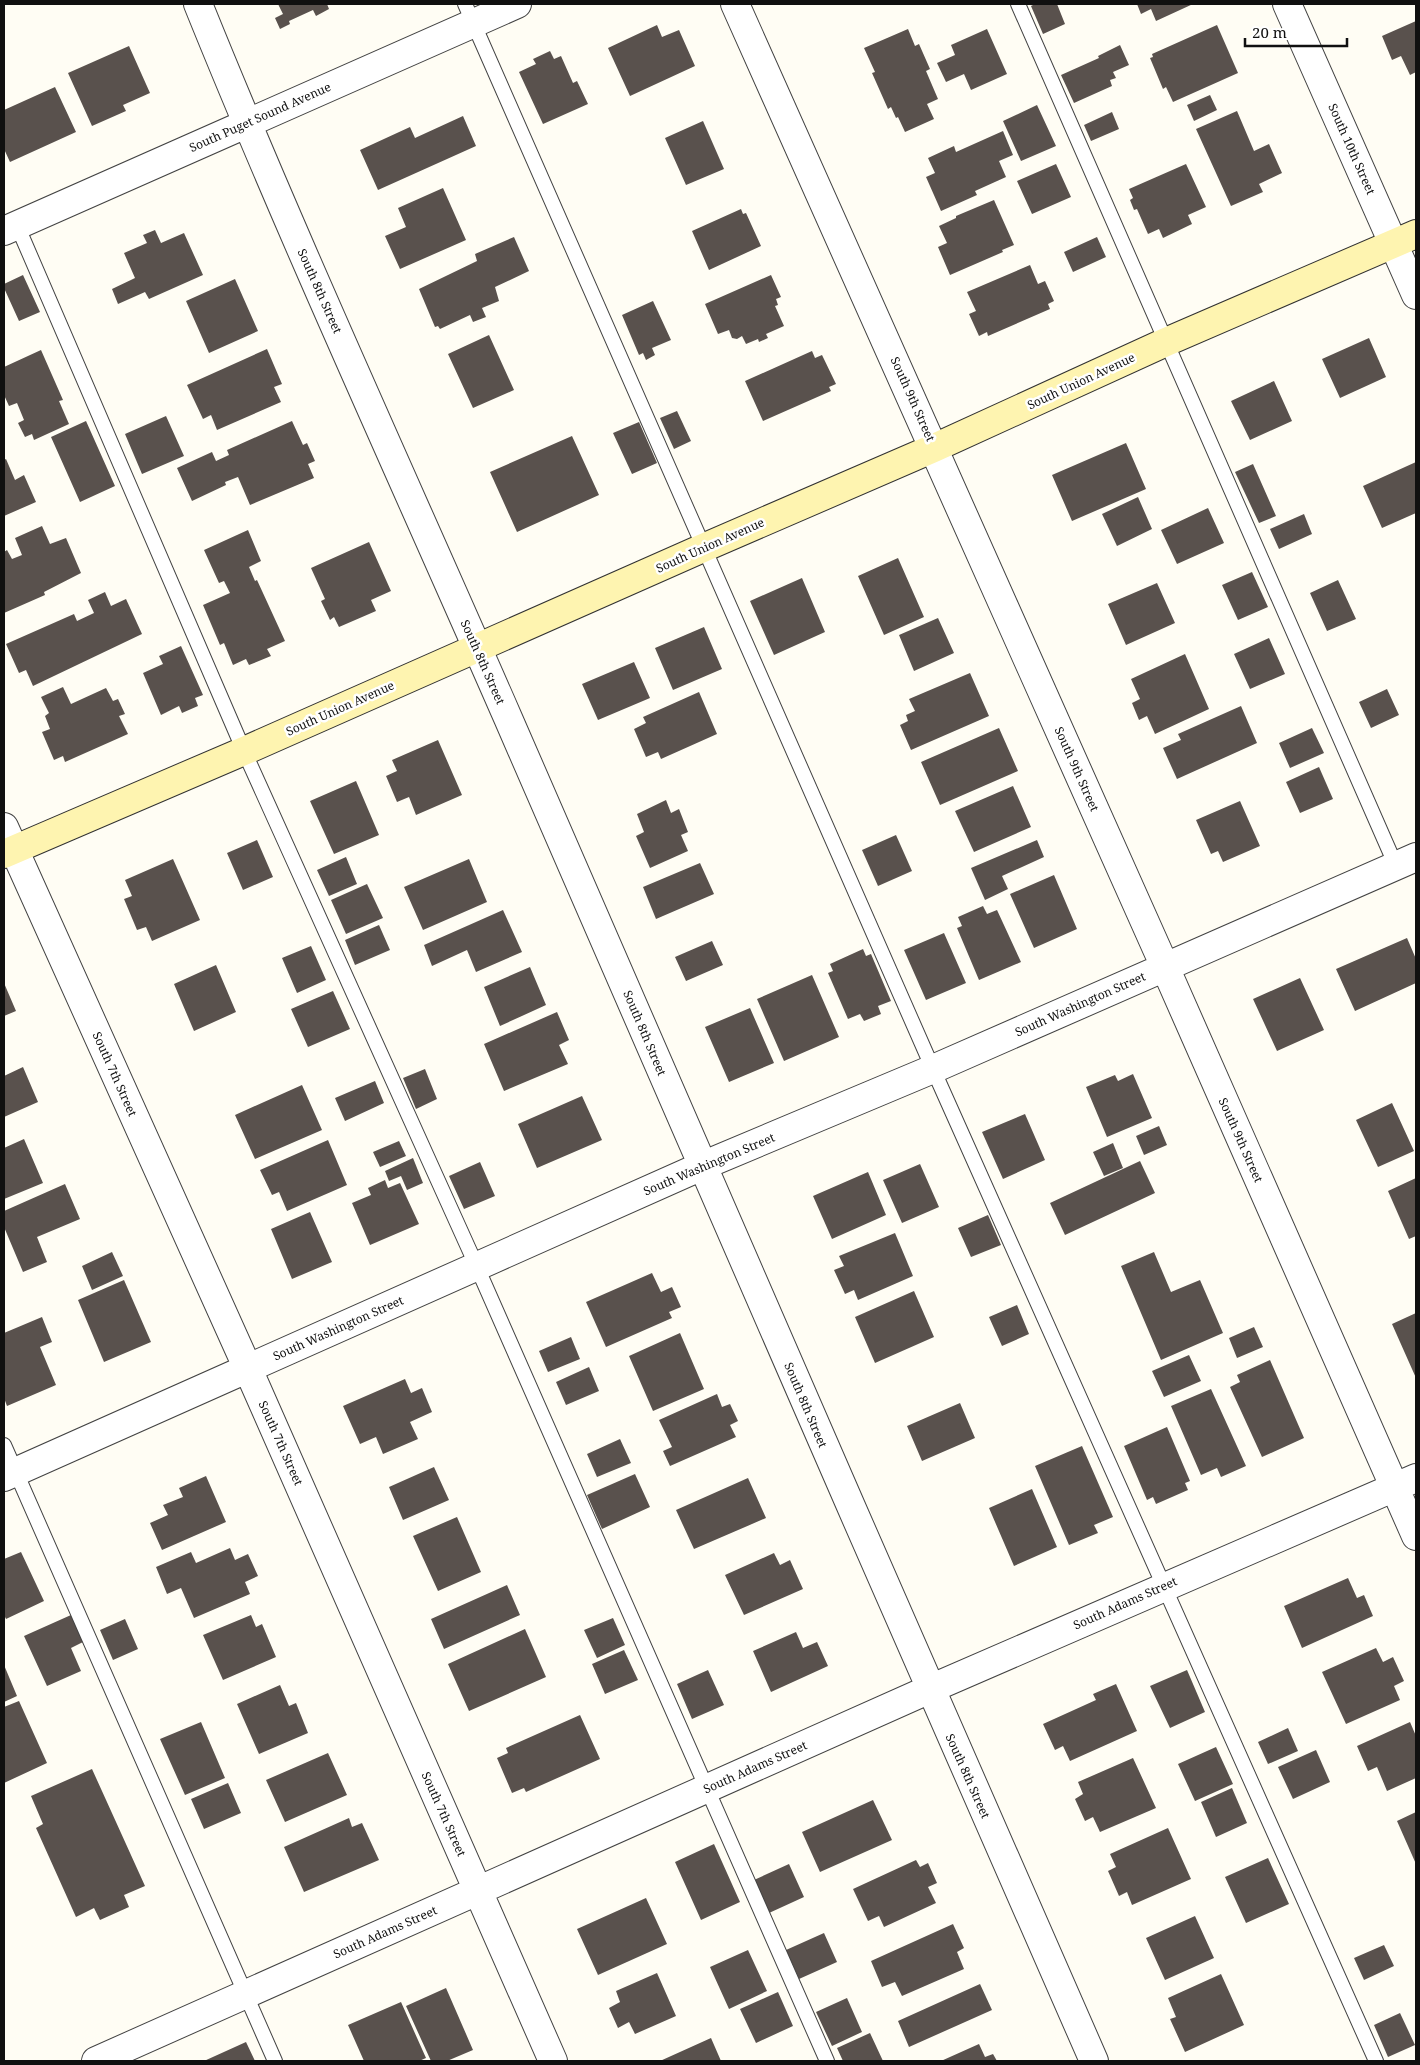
<svg xmlns="http://www.w3.org/2000/svg" width="1420" height="2065" viewBox="0 0 1420 2065" font-family="'Noto Serif',serif">
<style>
.building{fill:#59514d}
.lines{fill:none;stroke-linecap:round;stroke-linejoin:round}
.lane-casing{stroke:#434343;stroke-width:16}
.street-casing{stroke:#434343;stroke-width:30}
.secondary-casing{stroke:#323232;stroke-width:30}
.lane{stroke:#fff;stroke-width:14}
.street{stroke:#fff;stroke-width:28}
.secondary{stroke:#fef4b0;stroke-width:28}
.labels{text-anchor:middle;dominant-baseline:central;stroke-width:5;stroke-linejoin:round;paint-order:stroke}
.street-label{font-size:12px;fill:#101010;stroke:#fff}
</style>
<rect width="100%" height="100%" fill="#fffdf4"/>
<!-- building -->
<path class="building" d="M278 4H327L329 9 316 16 313 10 289 21 290 24 280 29 275 18 283 14Z
M1035 4H1057L1065 24 1043 34 1031 6Z
M1137 4H1193L1156 21 1151 9 1141 14Z
M1416 21V72L1410 75 1401 56 1392 60 1382 36Z
M657 25 662 37 679 30 695 66 630 96 608 48Z
M1217 25 1238 73 1173 102 1166 87 1163 89 1150 58 1153 57 1152 54Z
M908 29 915 46 919 44 930 69 926 71 938 99 927 104 934 119 905 132 898 117 896 118 891 107 888 109 872 73 875 72 864 48Z
M987 29 1007 74 971 90 964 74 946 82 937 63 955 55 951 45Z
M1120 45 1129 65 1113 72 1116 78 1110 80 1112 86 1074 103 1061 75 1099 58 1098 56Z
M129 46 150 93 123 105 126 111 92 126 68 73Z
M550 51 554 59 561 56 573 83 577 81 588 104 543 124 519 72 536 64 533 59Z
M55 87 76 132 10 162 4 149V110Z
M1210 95 1217 110 1194 121 1187 105Z
M1037 105 1056 146 1021 161 1003 121Z
M1237 111 1254 151 1269 144 1282 173 1259 184 1263 192 1231 206 1196 129Z
M1112 112 1119 129 1091 141 1084 125Z
M463 116 476 146 378 190 360 150 410 127 415 138Z
M703 121 724 169 686 185 665 138Z
M1003 131 1013 155 999 161 1006 177 975 191 977 195 941 211 926 177 935 173 928 158 954 146 956 152Z
M1056 164 1071 197 1032 214 1017 181Z
M1186 164 1206 207 1188 215 1192 224 1163 238 1159 229 1148 234 1137 209 1134 210 1130 200 1133 198 1129 189Z
M443 188 466 240 400 269 385 236 406 227 398 208Z
M994 200 1014 245 1002 250 1003 252 950 275 938 247 947 243 939 226 956 218V216Z
M741 209 743 214 746 213 761 246 709 270 692 231Z
M155 230 161 243 184 233 203 275 149 299 145 292 118 304 112 289 135 278 124 253 147 243 143 235Z
M514 237 529 271 495 287 499 301 482 308 486 317 473 322 470 315 440 329 438 326 435 327 419 289 477 261 475 254Z
M1097 237 1106 257 1073 272 1064 252Z
M1030 265 1038 284 1045 281 1054 301 1048 304 1050 309 988 336 987 332 979 336 969 314 976 311 967 292Z
M23 275 40 312 19 321 4 288V284Z
M771 275 781 297 776 299 778 305 775 306 784 326 766 334 768 338 759 342 758 339 746 344 742 336 737 339 732 338 729 330 718 334 705 304Z
M235 279 258 331 209 353 186 301Z
M653 301 671 340 652 348 655 355 646 360 643 353 639 355 622 315Z
M489 335 514 390 473 408 448 354Z
M1369 338 1386 377 1340 398 1322 359Z
M267 349 282 384 274 387 281 402 217 430 211 415 203 419 187 385Z
M41 350 63 400 59 401 69 424 34 440 32 434 25 437 18 423 24 420 17 403 9 406 4 395V367Z
M812 351 815 358 822 355 836 384 829 387 831 391 763 421 745 381Z
M1274 381 1292 421 1250 440 1231 401Z
M677 411 691 441 674 449 660 418Z
M166 416 184 456 142 474 125 434Z
M86 421 115 486 80 502 51 437Z
M292 421 303 445 307 443 315 461 308 464 314 478 250 505 238 477 225 482 226 485 192 501 177 468 212 452 216 461 229 455 227 450Z
M639 422 657 463 632 474 613 433Z
M572 436 599 495 517 532 490 472Z
M1126 443 1146 489 1072 521 1052 475Z
M6 459 15 480 24 475 36 502 4 516V460Z
M1416 462V513L1382 528 1363 486Z
M1253 464 1276 516 1259 523 1235 472Z
M1138 497 1152 529 1117 546 1102 514Z
M1208 508 1224 543 1177 564 1161 530Z
M1304 514 1312 534 1279 549 1270 529Z
M42 526 50 544 66 538 81 573 44 592 45 595 4 613V552L7 550 12 559 22 555 15 538Z
M248 530 261 561 249 567 255 581 257 580 285 641 267 649 271 656 249 665 246 659 233 665 224 643 220 645 203 605 230 593 224 581 219 583 204 550Z
M369 542 391 591 371 600 376 611 339 627 334 617 330 620 321 601 325 599 311 568Z
M898 558 924 617 884 635 858 576Z
M1252 572 1268 607 1238 620 1222 585Z
M802 578 825 632 774 655 750 601Z
M1338 580 1356 619 1327 631 1310 593Z
M1157 583 1175 623 1126 645 1108 604Z
M105 592 111 606 126 599 142 634 33 686 26 670 19 673 6 644 74 614 77 621 94 613 88 600Z
M938 618 954 653 914 671 899 635Z
M704 627 722 669 673 690 655 648Z
M1269 638 1285 674 1250 689 1234 654Z
M181 646 203 695 195 698 198 706 182 713 179 706 161 715 143 673 163 664 159 656Z
M1185 654 1209 709 1155 734 1147 716 1139 720 1132 703 1140 699 1131 679Z
M634 662 650 698 598 720 582 684Z
M970 673 989 716 911 750 900 725 908 721 906 715 915 711 909 699Z
M63 687 71 704 106 688 113 701 118 699 125 714 119 716 128 734 65 762 63 756 54 760 42 732 50 729 45 716 49 713 41 697Z
M1387 689 1399 715 1371 728 1359 702Z
M699 692 717 734 661 759 658 752 646 757 634 729 646 723 643 717Z
M1241 706 1257 743 1177 779 1163 748 1181 740 1178 734Z
M999 728 1018 771 940 805 921 762Z
M1312 728 1324 753 1290 768 1279 743Z
M438 740 462 795 416 815 409 797 397 802 386 776 397 771 392 760Z
M1319 767 1333 799 1300 813 1286 782Z
M356 781 379 835 334 854 310 801Z
M1013 786 1031 827 974 852 955 811Z
M666 800 671 813 679 809 688 832 681 835 688 851 650 868 636 836 644 832 637 814Z
M1240 801 1260 846 1223 862 1218 851 1211 854 1196 820Z
M896 835 912 871 878 886 862 850Z
M257 840 273 877 243 890 227 853Z
M1037 840 1044 857 1002 876 1008 889 985 900 971 868Z
M346 857 357 884 329 896 317 870Z
M173 859 200 920 152 941 146 927 137 930 124 899 132 896 125 880Z
M469 859 487 902 423 930 404 887Z
M700 863 714 894 656 919 643 887Z
M1054 875 1077 929 1034 948 1010 894Z
M367 884 383 918 346 934 331 900Z
M983 906 987 914 997 910 1021 962 979 980 957 928 962 926 958 917Z
M503 910 522 952 476 972 467 950 432 966 424 945Z
M379 925 390 950 355 965 345 940Z
M944 933 966 983 926 1000 904 950Z
M1407 938 1416 959V983L1355 1011 1336 969Z
M712 941 723 965 686 981 675 957Z
M311 946 326 980 297 993 282 958Z
M863 949 866 956 871 954 891 1001 878 1006 881 1014 864 1021 860 1014 848 1019 828 973 833 971 830 964Z
M216 965 236 1012 194 1031 174 984Z
M530 967 546 1005 500 1026 484 987Z
M812 975 839 1037 784 1061 757 999Z
M1300 978 1324 1030 1277 1051 1253 999Z
M4 983 16 1011 4 1016Z
M333 991 350 1029 308 1047 291 1009Z
M750 1008 774 1063 729 1082 705 1027Z
M557 1012 569 1040 559 1045 568 1064 504 1091 484 1044Z
M23 1067 38 1102 4 1117V1076Z
M425 1069 437 1099 416 1109 403 1078Z
M1133 1074 1152 1118 1107 1137 1086 1087 1115 1075 1118 1081Z
M375 1081 384 1103 345 1121 335 1098Z
M302 1085 322 1130 255 1159 235 1115Z
M582 1096 602 1140 537 1168 518 1124Z
M1392 1103 1414 1151 1378 1167 1356 1120Z
M1025 1114 1045 1160 1003 1179 982 1132Z
M1159 1126 1167 1145 1144 1155 1136 1136Z
M24 1139 43 1183 4 1199V1148Z
M328 1140 347 1185 287 1211 279 1192 272 1195 260 1170Z
M399 1141 406 1156 380 1167 373 1152Z
M1113 1143 1123 1168 1104 1176 1093 1152Z
M413 1158 423 1183 407 1190 401 1176 389 1181 385 1171Z
M1140 1161 1155 1193 1065 1235 1050 1203Z
M480 1162 495 1196 464 1209 449 1176Z
M920 1164 939 1207 902 1223 883 1180Z
M868 1172 886 1215 832 1239 813 1196Z
M1416 1178V1236L1409 1239 1388 1191Z
M385 1180 388 1188 400 1183 419 1224 370 1245 352 1203 371 1195 368 1188Z
M65 1184 80 1219 37 1237 47 1262 23 1272 4 1227V1211Z
M310 1212 332 1262 292 1279 271 1229Z
M988 1215 1001 1245 971 1257 958 1228Z
M895 1233 913 1276 858 1300 854 1290 845 1294 834 1270 844 1266 839 1256Z
M112 1252 123 1276 92 1290 82 1266Z
M1154 1252 1171 1292 1200 1280 1223 1333 1161 1360 1121 1266Z
M652 1273 661 1292 672 1287 681 1307 669 1312 672 1318 606 1347 586 1302Z
M124 1280 151 1342 104 1362 78 1300Z
M914 1291 934 1337 875 1363 855 1317Z
M1017 1305 1029 1334 1002 1346 989 1317Z
M1416 1313V1378L1392 1324Z
M42 1317 52 1342 40 1347 56 1385 7 1406 4 1398V1333Z
M1254 1327 1263 1347 1237 1358 1229 1338Z
M680 1333 704 1389 653 1411 629 1356Z
M571 1337 580 1359 548 1372 539 1351Z
M1189 1355 1201 1381 1164 1397 1152 1371Z
M1270 1360 1304 1438 1262 1457 1230 1387 1240 1382 1237 1375Z
M589 1367 599 1391 566 1405 556 1382Z
M405 1379 411 1393 422 1388 432 1412 410 1422 418 1439 383 1454 376 1437 360 1444 343 1406Z
M1211 1389 1246 1466 1221 1477 1217 1468 1201 1475 1171 1406Z
M717 1394 722 1407 730 1404 738 1421 730 1425 736 1437 670 1466 663 1451 672 1447 659 1420Z
M960 1403 975 1438 922 1461 907 1426Z
M1167 1427 1190 1481 1185 1483 1188 1490 1156 1504 1153 1497 1147 1500 1124 1446Z
M620 1439 631 1463 597 1477 587 1454Z
M1082 1446 1113 1517 1094 1525 1098 1533 1069 1545 1035 1466Z
M434 1467 449 1500 403 1520 389 1487Z
M635 1474 650 1507 602 1529 587 1495Z
M206 1476 226 1522 162 1550 150 1523 168 1515 163 1505 183 1497 179 1488Z
M748 1478 766 1518 694 1549 676 1510Z
M1032 1489 1057 1547 1014 1566 989 1508Z
M457 1517 481 1572 438 1591 413 1536Z
M230 1548 235 1560 248 1554 258 1576 245 1582 250 1594 194 1618 181 1588 167 1594 156 1567 191 1552 196 1563Z
M21 1552 44 1601 6 1619 4 1615V1559Z
M774 1553 780 1565 790 1560 803 1589 744 1615 725 1575Z
M1348 1578 1357 1598 1364 1595 1373 1616 1302 1648 1284 1606Z
M507 1585 520 1615 444 1649 431 1619Z
M71 1615 83 1642 71 1648 81 1671 47 1686 24 1636Z
M251 1615 256 1627 262 1624 276 1657 223 1680 203 1635Z
M613 1618 625 1645 597 1658 584 1630Z
M125 1619 138 1649 113 1660 100 1630Z
M525 1629 546 1677 469 1711 448 1664Z
M796 1632 803 1648 817 1642 828 1666 771 1692 753 1651Z
M1376 1648 1383 1662 1393 1657 1404 1681 1394 1686 1400 1700 1346 1724 1322 1672Z
M624 1650 638 1680 605 1694 592 1664Z
M4 1665 17 1696 4 1702Z
M708 1670 724 1705 692 1719 677 1684Z
M1187 1670 1205 1712 1170 1728 1150 1686Z
M1116 1684 1137 1731 1070 1761 1063 1746 1055 1750 1043 1724 1096 1700 1093 1694Z
M280 1685 289 1706 296 1703 308 1733 259 1754 237 1704Z
M19 1701 47 1763 4 1783V1707Z
M580 1715 600 1759 526 1792 524 1788 512 1793 497 1758 508 1753 506 1748Z
M201 1722 225 1778 185 1795 160 1739Z
M1410 1722 1416 1736V1778L1387 1791 1377 1767 1368 1771 1357 1746Z
M1288 1728 1298 1751 1268 1764 1258 1742Z
M1216 1747 1233 1784 1195 1801 1178 1764Z
M1316 1750 1330 1782 1293 1799 1278 1767Z
M328 1753 347 1795 285 1822 266 1780Z
M1133 1758 1156 1808 1100 1832 1093 1817 1085 1821 1075 1799 1083 1794 1078 1782Z
M92 1769 145 1886 124 1895 129 1907 100 1920 94 1908 76 1917 36 1828 43 1824 31 1796Z
M228 1783 241 1813 204 1829 191 1799Z
M1232 1788 1247 1823 1216 1837 1201 1802Z
M873 1800 892 1840 820 1872 802 1832Z
M1416 1812V1864L1397 1821Z
M349 1818 352 1827 362 1823 379 1860 304 1892 284 1847Z
M1168 1828 1191 1879 1132 1905 1127 1892 1119 1896 1108 1871 1116 1867 1110 1854Z
M714 1844 740 1902 701 1920 675 1862Z
M1268 1858 1289 1904 1246 1923 1225 1877Z
M916 1860 920 1867 928 1863 937 1883 928 1887 936 1903 884 1927 879 1916 868 1921 853 1889Z
M789 1864 804 1897 769 1913 754 1880Z
M646 1898 667 1944 598 1975 577 1929Z
M1195 1916 1214 1958 1165 1980 1146 1938Z
M953 1924 964 1948 957 1952 964 1969 902 1996 895 1982 882 1987 871 1961Z
M824 1933 837 1962 799 1979 786 1950Z
M1384 1945 1394 1966 1364 1980 1354 1958Z
M748 1950 767 1991 729 2009 710 1967Z
M657 1973 676 2016 635 2034 629 2022 618 2028 609 2008 620 2002 616 1991Z
M1221 1974 1244 2025 1185 2052 1170 2019 1176 2017 1168 1998Z
M980 1984 992 2010 909 2047 898 2021Z
M446 1988 473 2050 447 2061H431L406 2006Z
M778 1992 793 2026 756 2043 740 2009Z
M847 1998 862 2032 832 2046 816 2012Z
M401 2002 426 2058 419 2061H364L348 2025Z
M1400 2013 1415 2045 1388 2057 1374 2025Z
M870 2033 883 2061H843L837 2048Z
M711 2038 721 2061H660Z
M246 2042 255 2061H204Z
M979 2044 985 2057 993 2054 997 2061H941Z"/>
<g class="lines">
<!-- lane casing -->
<g class="lane-casing">
<path id="lane" d="M465 4 933 1069 1376 2061
M1018 4 1396 866
M17 225 244 751 477 1267 827 2061
M4 1445 275 2061"/>
</g>
<!-- street casing -->
<g class="street-casing">
<path id="street" d="M198 4C295 244 404 480 508 718 703 1166 897 1614 1094 2061
M735 4 1165 967 1416 1536
M1287 4 1416 295
M4 231 517 4
M4 827 248 1369 553 2061
M4 1477 702 1166 933 1069 1416 857
M96 2061 930 1689 1416 1478"/>
</g>
<!-- secondary casing -->
<g class="secondary-casing">
<path id="secondary" d="M4 854 244 751 703 548 934 448 1166 342 1416 234"/>
</g>
<!-- lane -->
<use href="#lane" class="lane"/>
<!-- street -->
<use href="#street" class="street"/>
<!-- secondary -->
<use href="#secondary" class="secondary"/>
</g>
<g class="labels">
<!-- street labels -->
<g class="street-label">
<text transform="translate(260 117) rotate(-24)">South Puget Sound Avenue</text>
<text transform="translate(1352 149) rotate(66)">South 10th Street</text>
<text transform="translate(320 291) rotate(66)">South 8th Street</text>
<text transform="translate(1081 381) rotate(-25)">South Union Avenue</text>
<text transform="translate(913 399) rotate(66)">South 9th Street</text>
<text transform="translate(710 545) rotate(-24)">South Union Avenue</text>
<text transform="translate(483 662) rotate(66)">South 8th Street</text>
<text transform="translate(340 708) rotate(-24)">South Union Avenue</text>
<text transform="translate(1077 769) rotate(66)">South 9th Street</text>
<text transform="translate(1080 1004) rotate(-24)">South Washington Street</text>
<text transform="translate(645 1033) rotate(67)">South 8th Street</text>
<text transform="translate(115 1074) rotate(66)">South 7th Street</text>
<text transform="translate(1241 1140) rotate(66)">South 9th Street</text>
<text transform="translate(709 1164) rotate(-23)">South Washington Street</text>
<text transform="translate(338 1328) rotate(-24)">South Washington Street</text>
<text transform="translate(806 1405) rotate(67)">South 8th Street</text>
<text transform="translate(281 1443) rotate(66)">South 7th Street</text>
<text transform="translate(1125 1603) rotate(-24)">South Adams Street</text>
<text transform="translate(755 1767) rotate(-24)">South Adams Street</text>
<text transform="translate(968 1776) rotate(66)">South 8th Street</text>
<text transform="translate(444 1814) rotate(66)">South 7th Street</text>
<text transform="translate(385 1932) rotate(-24)">South Adams Street</text>
</g>
</g>
<!-- border -->
<rect width="1420" height="2065" fill="none" stroke="#101010" stroke-width="10"/>
<!-- scale -->
<path d="M1245 38v8h102v-8" fill="none" stroke="#101010" stroke-width="2.5"/>
<text x="1252" y="38" font-size="15" fill="#101010" stroke="#ffffff" stroke-width="4" paint-order="stroke">20 m</text>
</svg>
